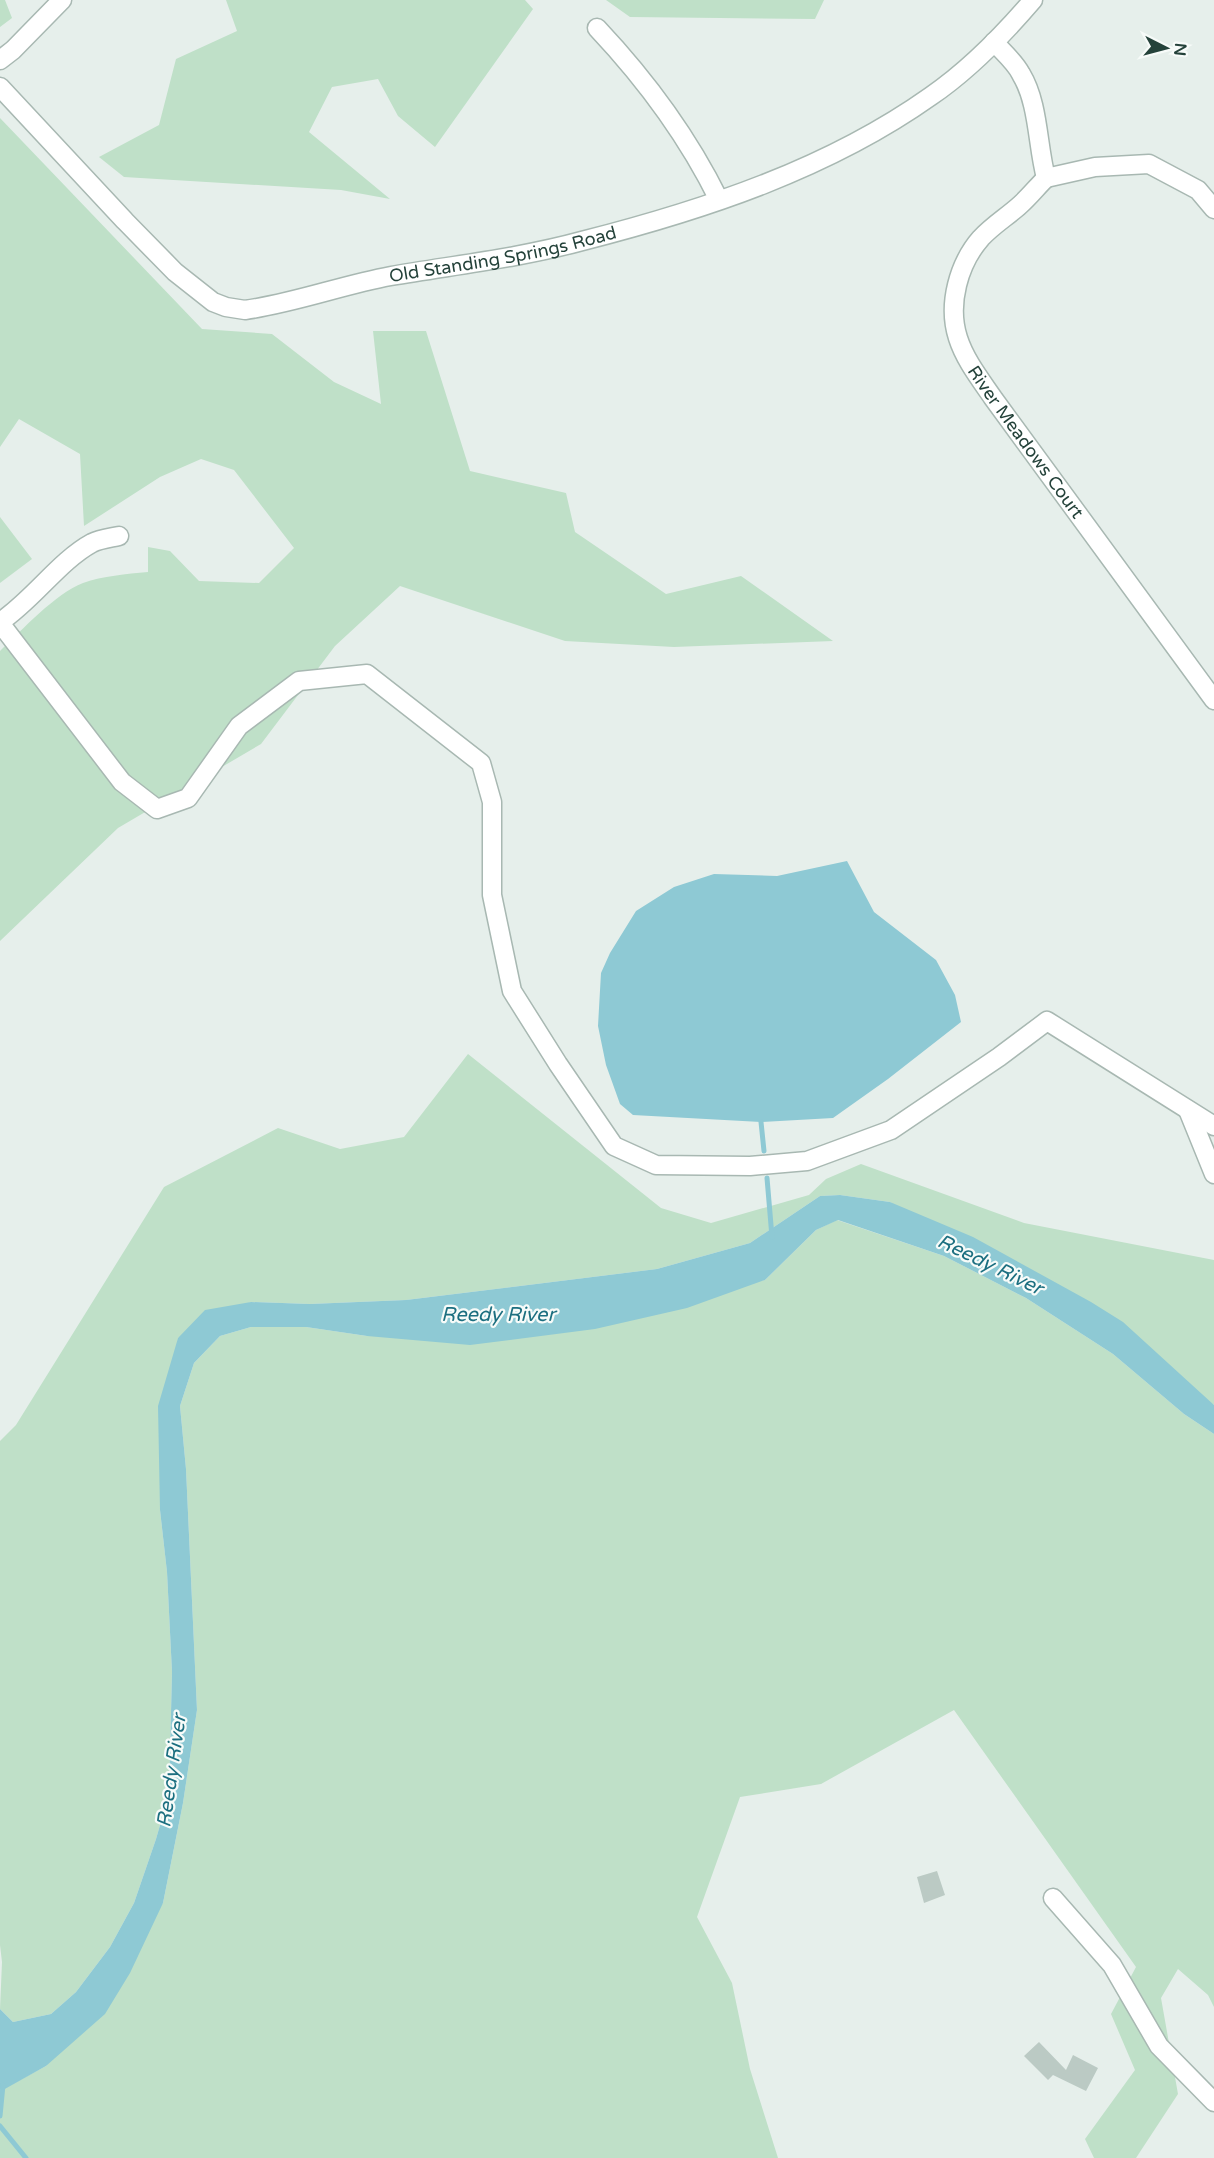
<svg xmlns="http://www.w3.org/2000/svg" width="1214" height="2158" viewBox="0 0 1214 2158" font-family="'Varela Round',sans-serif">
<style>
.green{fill:#bfe0c8}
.water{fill:#8ec9d4}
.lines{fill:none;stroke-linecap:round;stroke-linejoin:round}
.stream{stroke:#8ec9d4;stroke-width:5}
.building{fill:#bbcac4}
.minor-casing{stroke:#a8b8b2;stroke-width:21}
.minor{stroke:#fff;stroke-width:18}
.labels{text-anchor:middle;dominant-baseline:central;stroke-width:4.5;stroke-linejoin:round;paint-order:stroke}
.street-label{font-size:18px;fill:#24423a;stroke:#f7fbf9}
.water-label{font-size:20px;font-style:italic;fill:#1c6f80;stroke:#f7fbf9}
</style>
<rect width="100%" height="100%" fill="#e6efeb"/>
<!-- green -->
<path class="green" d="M0 0H5L12 18 0 27Z
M226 0H525L533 9 435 147 398 116 378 79 332 87 309 132 390 199 341 190 124 177 99 157 159 125 176 59 237 31Z
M606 0H824L815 19 630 17Z
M0 118 202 329 272 334 334 382 381 404 373 331H426L470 471 566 493 575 532 666 594 741 576 833 641 674 647 565 641 400 586 335 646 261 744 118 828 0 941V651C21 631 56 593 83 583 103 576 126 574 148 572V547L170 551 199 581 259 583 294 548 234 470 201 459 160 477 84 526 80 454 19 419 0 447Z
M0 517 32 559 0 583Z
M468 1054 661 1208 711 1223 809 1195 826 1179 861 1164 1024 1223 1214 1260V1405L890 1202 840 1195 820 1196 750 1243 657 1269 406 1300 310 1304 251 1302 178 1338 160 1510 167 1572 172 1672 169 1794 156 1839 134 1903 110 1947 76 1992 51 2014 13 2022 0 2009 2 1962 0 1945V1441L16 1425 164 1187 278 1128 340 1149 404 1137Z
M837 1220 944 1256 1026 1298 1113 1354 1184 1414 1214 1434V2007L1208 1995 1178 1969 1161 1998 1178 2094 1136 2158H1094L1085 2139 1135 2070 1111 2014 1136 1967 954 1710 821 1784 740 1797 697 1917 732 1983 750 2069 778 2158H0V2089H3L46 2066 163 1903 183 1803 197 1710 186 1469 180 1406 194 1363 220 1336 251 1327H306L367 1336 765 1280 816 1230Z"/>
<!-- water -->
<path class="water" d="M847 861 874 912 936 960 955 995 961 1022 888 1079 833 1118 761 1122 633 1115 620 1104 606 1065 598 1026 601 973 610 953 636 911 674 887 714 874 777 876Z
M840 1195 890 1202 973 1237 1091 1302 1123 1322 1214 1405V1434L1184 1414 1113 1354 1026 1298 944 1256 838 1220 816 1230 765 1280 687 1308 595 1329 470 1345 367 1336 306 1327H251L220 1336 194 1363 180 1406 186 1469 197 1710 183 1803 163 1903 130 1973 105 2014 46 2066 3 2090 0 2089V2009L13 2022 51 2014 76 1992 110 1947 134 1903 156 1839 169 1794 172 1672 167 1572 160 1510 158 1406 178 1338 205 1310 251 1302 310 1304 406 1300 657 1269 750 1243 820 1196Z"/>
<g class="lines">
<!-- stream -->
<path class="stream" d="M761 1122 764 1151
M767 1178 772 1237
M0 2116 3 2085
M0 2126 26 2158"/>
</g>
<!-- building -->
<path class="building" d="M937 1871 945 1895 924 1903 917 1877Z
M1039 2042 1066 2070 1073 2055 1098 2068 1086 2091 1053 2075 1048 2080 1024 2056Z"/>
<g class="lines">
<!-- minor casing -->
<g class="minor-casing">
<g id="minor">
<path d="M597 28C645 79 688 137 719 200"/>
<path d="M994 42C1003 52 1015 62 1021 74 1039 104 1037 144 1046 178"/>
<path d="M0 60 13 50 62 0"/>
<path id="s1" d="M0 87 125 221 175 272 213 302 226 307 245 310C295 303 342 285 391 276 455 265 520 258 582 241 704 210 828 169 931 96 969 70 1003 35 1033 0"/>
<path id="s2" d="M1046 178C1037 187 1029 197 1020 205 1008 216 993 225 981 238 959 263 947 304 958 338 965 360 980 379 993 398L1214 700"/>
<path d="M1046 178 1095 167 1149 164 1198 190 1214 209"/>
<path d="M0 622C33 600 59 561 92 543 100 539 110 538 119 536"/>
<path d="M0 623 122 782 157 809 188 798 239 726 299 681 367 674 481 763 492 802V895L512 991 558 1064 614 1146 656 1165 750 1166 807 1161 891 1130 999 1057 1047 1021 1214 1126"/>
<path d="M1188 1110 1214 1174"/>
<path d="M1053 1898 1112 1965 1159 2046 1214 2102"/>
</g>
</g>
<!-- minor -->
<use href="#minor" class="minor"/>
</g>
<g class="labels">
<!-- street labels -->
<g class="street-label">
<text stroke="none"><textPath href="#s1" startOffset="600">Old Standing Springs Road</textPath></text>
<text stroke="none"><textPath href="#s2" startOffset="320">River Meadows Court</textPath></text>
</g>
<!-- water labels -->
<g class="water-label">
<text transform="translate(990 1265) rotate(26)">Reedy River</text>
<text x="498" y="1315">Reedy River</text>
<text transform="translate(172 1771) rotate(-82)">Reedy River</text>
</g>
</g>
<!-- north arrow -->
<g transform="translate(1166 48) rotate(96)" stroke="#f7fbf9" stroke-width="4.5" paint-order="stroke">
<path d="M0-4.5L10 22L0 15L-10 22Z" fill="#24423a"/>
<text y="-9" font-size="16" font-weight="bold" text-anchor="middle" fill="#24423a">N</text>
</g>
</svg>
